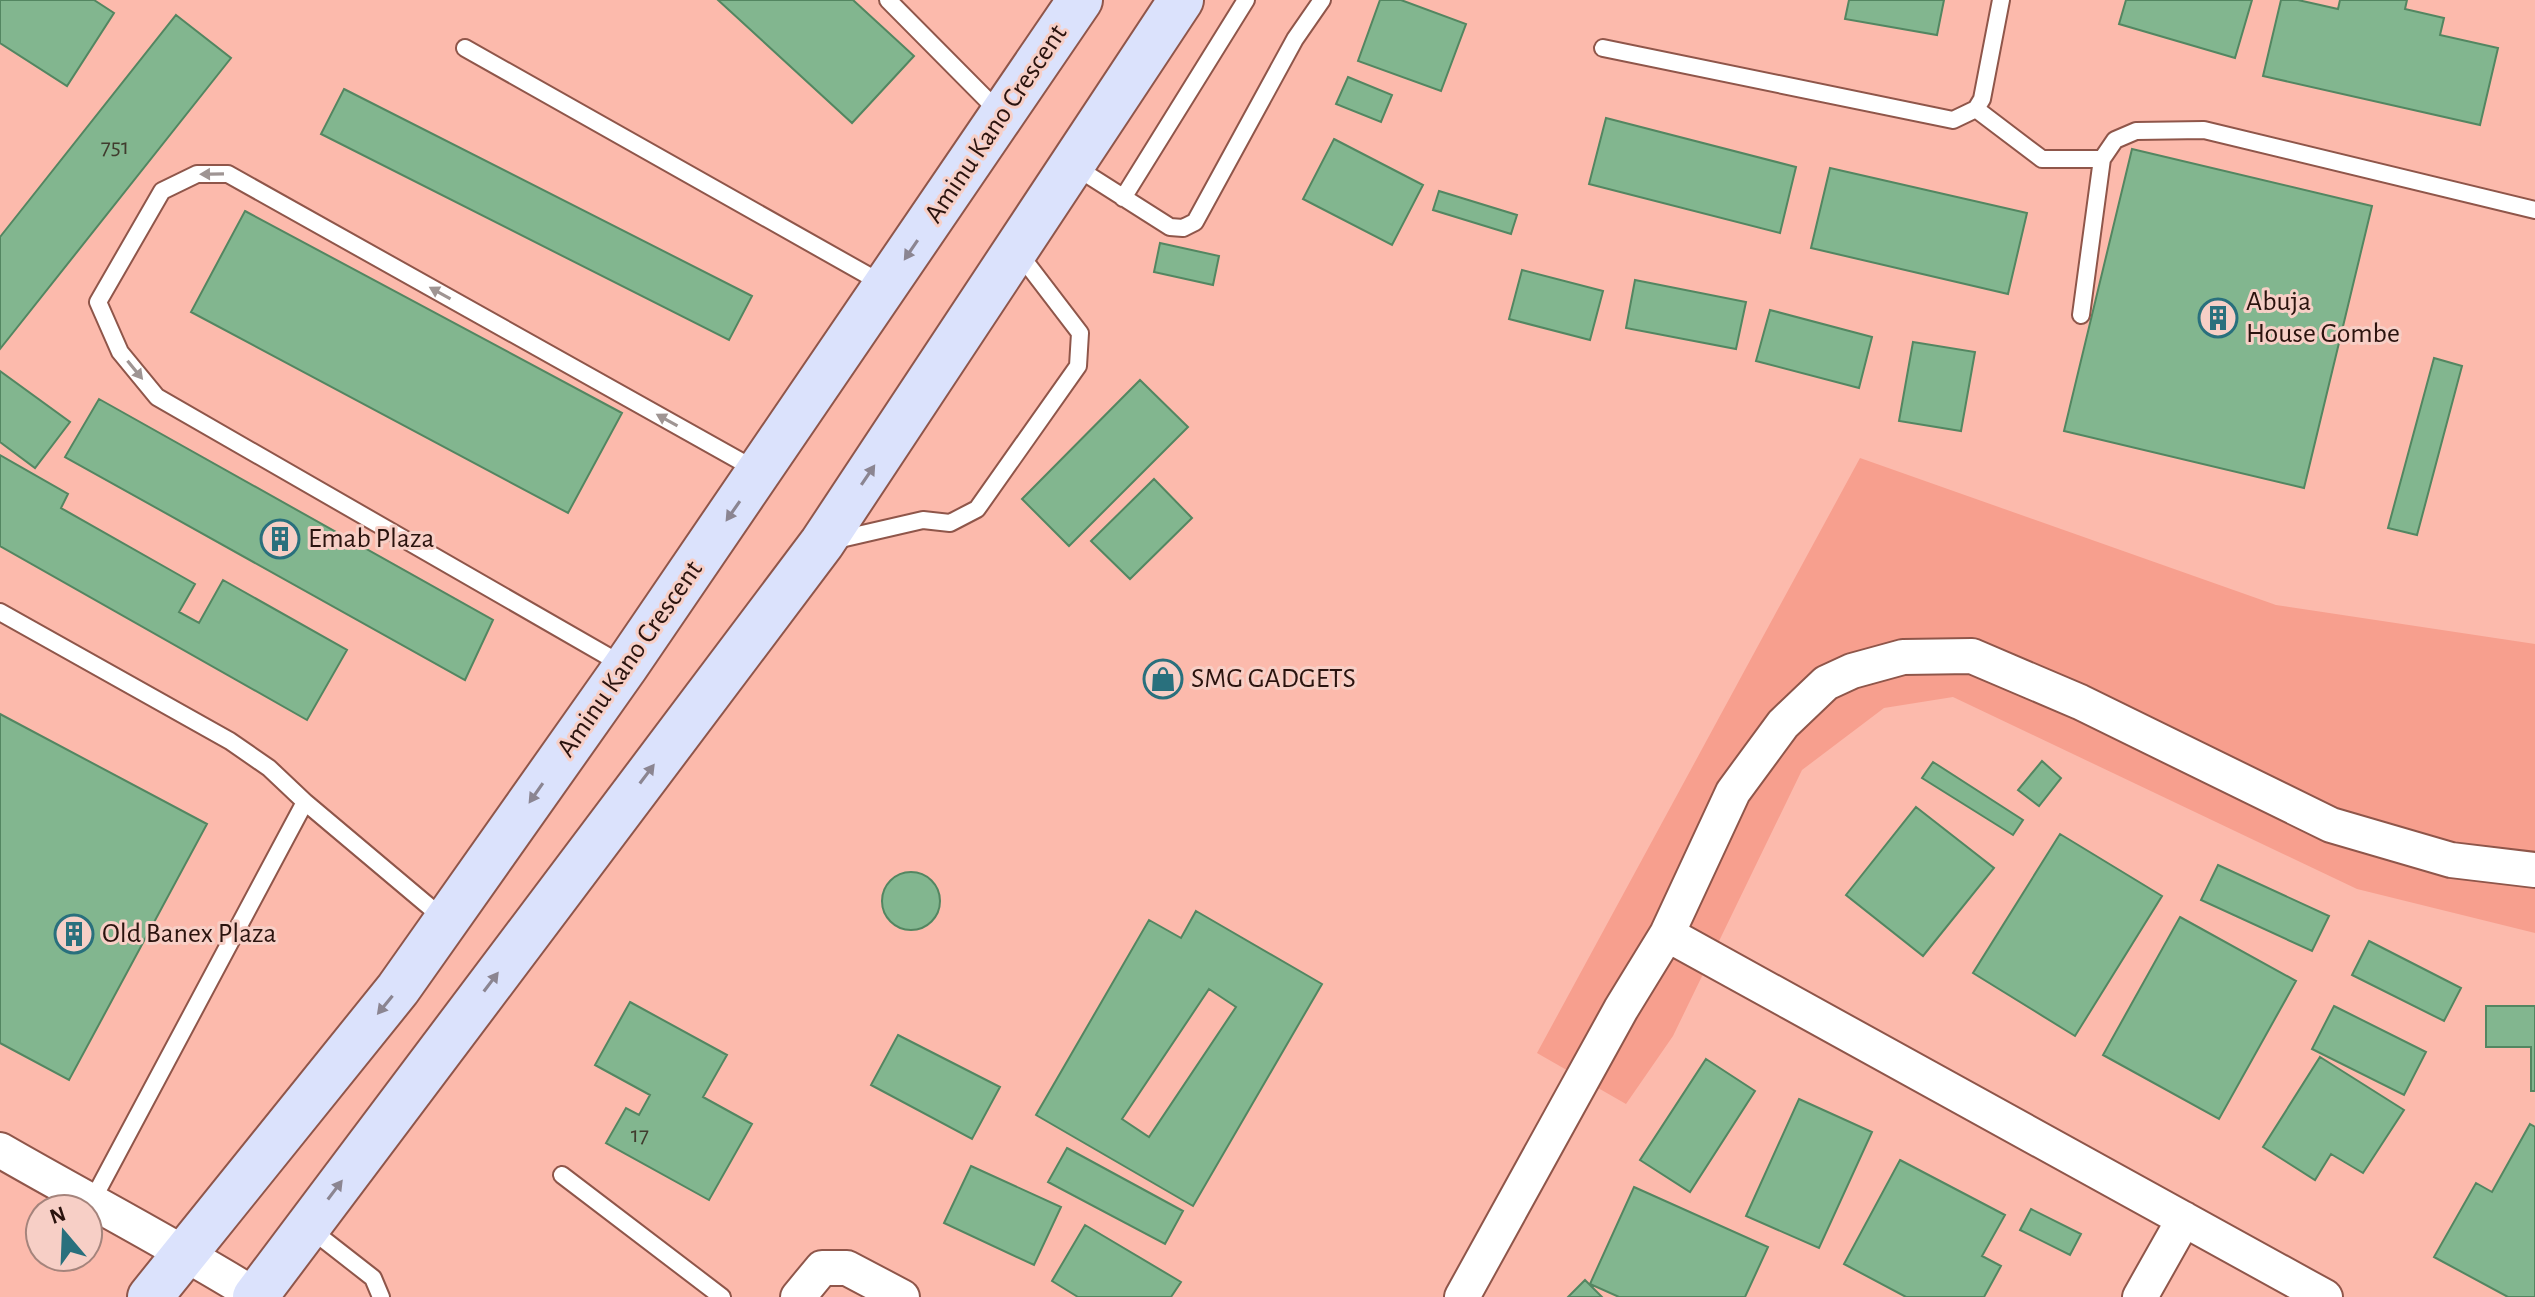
<svg xmlns="http://www.w3.org/2000/svg" width="2535" height="1297" viewBox="0 0 2535 1297" font-family="'Alegreya Sans',sans-serif">
<style>
.green{fill:#f79f8e}
.building{fill:#82b68f;stroke:#538661;stroke-width:2;fill-rule:evenodd}
.lines{fill:none;stroke-linecap:round;stroke-linejoin:round}
.lane-casing{stroke:#8f564a;stroke-width:20}
.street-casing{stroke:#8f564a;stroke-width:38}
.secondary-casing{stroke:#8f564a;stroke-width:48}
.lane{stroke:#fff;stroke-width:16}
.street{stroke:#fff;stroke-width:34}
.secondary{stroke:#dbe2fc;stroke-width:44}
.oneway{fill:#9f9593}
.oneway2{fill:#8b8591}
.labels{text-anchor:middle;dominant-baseline:central;stroke-width:6;stroke-linejoin:round;paint-order:stroke}
.number-label{font-size:24px;fill:#403c2e}
.street-label{font-size:28px;fill:#2a130e;stroke:#f7cfc6}
.poi-label{font-size:28px;fill:#2a130e;stroke:#f7cfc6;text-anchor:start}
</style>
<rect width="100%" height="100%" fill="#fcbaac"/>
<!-- green -->
<path class="green" d="M1860 458 2276 605 2535 644V933L2357 889 1953 697 1884 708 1802 770 1673 1036 1626 1104 1537 1053Z"/>
<!-- building -->
<path class="building" d="M0 0H94L114 13 67 86 0 43Z
M718 0H853L914 56 852 123Z
M1380 0H1401L1466 24 1441 91 1358 61Z
M1849 0H1944L1937 35 1845 19Z
M2126 0H2252L2235 58 2119 24Z
M2281 0H2298L2338 9 2340 0H2407L2405 9 2444 18 2440 35 2498 48 2480 125 2263 76Z
M176 15 231 58 0 349V237Z
M1348 77 1392 95 1381 122 1336 104Z
M344 89 752 296 729 340 321 134Z
M1606 118 1796 167 1780 233 1589 184Z
M1334 139 1423 185 1392 245 1303 199Z
M2132 149 2372 206 2304 488 2064 431Z
M1830 168 2027 213 2008 294 1811 248Z
M1439 191 1517 215 1511 234 1433 210Z
M245 211 622 413 568 513 191 312Z
M1160 243 1219 256 1213 285 1154 272Z
M1522 270 1603 291 1590 340 1509 319Z
M1635 280 1746 302 1736 349 1626 328Z
M1770 310 1872 337 1859 388 1756 361Z
M1913 342 1975 352 1961 431 1899 421Z
M2434 358 2462 366 2417 535 2388 528Z
M0 371 70 422 35 468 0 442Z
M1140 380 1188 427 1069 546 1022 499Z
M99 399 493 620 465 680 65 457Z
M0 455 68 494 61 508 195 584 179 612 199 623 223 580 347 650 307 720 0 546Z
M1154 479 1192 518 1130 579 1091 541Z
M0 714 207 824 69 1080 0 1043Z
M2042 761 2061 778 2039 806 2018 790Z
M1933 762 2023 820 2013 835 1922 778Z
M1916 807 1994 868 1923 956 1846 895Z
M2060 834 2162 896 2075 1036 1973 973Z
M2218 865 2329 916 2312 951 2201 900Z
M882 901a29 29 0 1 1 58 0a29 29 0 1 1-58 0Z
M1196 911 1322 984 1193 1206 1036 1115 1149 920 1181 938ZM1209 989 1236 1007 1149 1137 1122 1119Z
M2180 917 2296 981 2219 1119 2103 1055Z
M2369 941 2461 988 2444 1021 2352 975Z
M630 1002 727 1055 703 1097 752 1124 709 1200 606 1143 626 1108 639 1115 650 1095 595 1065Z
M2334 1006 2426 1052 2404 1095 2312 1049Z
M2486 1006H2535V1091H2531V1047H2486Z
M898 1035 1000 1087 972 1139 871 1085Z
M2320 1057 2404 1110 2363 1173 2331 1154 2315 1180 2263 1147Z
M1706 1059 1755 1091 1690 1192 1640 1160Z
M1799 1099 1872 1132 1819 1248 1746 1216Z
M2530 1124 2535 1127V1297H2508L2434 1257 2476 1183 2492 1192Z
M1067 1148 1183 1211 1165 1244 1048 1182Z
M1900 1160 2005 1215 1982 1256 2001 1266 1984 1297H1906L1844 1264Z
M971 1166 1061 1207 1034 1265 944 1223Z
M1634 1187 1768 1247 1745 1297H1619L1590 1284Z
M2031 1209 2081 1234 2070 1255 2020 1230Z
M1085 1225 1181 1282 1171 1297H1078L1052 1281Z
M1585 1280 1602 1297H1568Z"/>
<g class="lines">
<!-- lane casing -->
<g class="lane-casing">
<path id="lane" d="M888 0 1001 114
M465 48 885 285
M1603 48 1953 120 1976 109 1982 99 2001 0
M1976 109 2042 159H2102
M1074 166 1170 227 1183 228 1195 222 1295 39 1322 0
M1123 198 1246 0
M2081 315 2102 159 2115 140 2136 131 2204 130 2535 210
M832 541 923 520 950 523 977 509 1078 366 1080 333 1018 252
M0 612 230 741 269 768 305 802 91 1203
M623 665 157 397 120 352 98 302 162 191 197 174H228L758 471
M305 802 444 919
M562 1175 722 1297
M309 1228 373 1278 381 1297"/>
</g>
<!-- street casing -->
<g class="street-casing">
<path id="street" d="M1667 934 2325 1297
M0 1150C85 1199 172 1244 256 1296
M798 1297 822 1268H847L902 1297
M1462 1297 1621 1009 1667 934 1733 792 1783 724 1826 683 1852 671 1903 657 1972 656 2080 702 2331 825 2451 860 2535 870
M2140 1297 2184 1219"/>
</g>
<!-- secondary casing -->
<g class="secondary-casing">
<path id="secondary" d="M150 1297 398 989 626 666 1080 0
M255 1297 822 543 1181 0"/>
</g>
<!-- lane -->
<use href="#lane" class="lane"/>
<!-- street -->
<use href="#street" class="street"/>
<!-- secondary -->
<use href="#secondary" class="secondary"/>
</g>
<!-- one-way arrows -->
<defs><path id="oneway-solid" d="M-6-.8H1V-3.2L6.5 0L1 3.2V.8H-6Z" transform="scale(2)"/></defs>
<g class="oneway">
<use href="#oneway-solid" transform="translate(212 174) rotate(179)"/>
<use href="#oneway-solid" transform="translate(440 293) rotate(-151)"/>
<use href="#oneway-solid" transform="translate(135 370) rotate(51)"/>
<use href="#oneway-solid" transform="translate(667 420) rotate(-151)"/>
</g>
<g class="oneway2">
<use href="#oneway-solid" transform="translate(911 250) rotate(124)"/>
<use href="#oneway-solid" transform="translate(868 475) rotate(-56)"/>
<use href="#oneway-solid" transform="translate(733 511) rotate(125)"/>
<use href="#oneway-solid" transform="translate(647 774) rotate(-53)"/>
<use href="#oneway-solid" transform="translate(536 793) rotate(125)"/>
<use href="#oneway-solid" transform="translate(491 982) rotate(-53)"/>
<use href="#oneway-solid" transform="translate(385 1005) rotate(129)"/>
<use href="#oneway-solid" transform="translate(335 1190) rotate(-53)"/>
</g>
<!-- icons -->
<defs>
<g id="building-ring" transform="scale(2)"><circle r="9.5" fill="#f7cfc6" stroke="#29707d" stroke-width="1.5"/><path d="M-4-6H4V6H1V3H-1V6H-4ZM-2.5-4.3h1.7v1.8h-1.7ZM.8-4.3h1.7v1.8H.8ZM-2.5-1h1.7V.8h-1.7ZM.8-1h1.7V.8H.8Z" fill="#29707d"/></g>
<g id="shop-ring" transform="scale(2)"><circle r="9.5" fill="#f7cfc6" stroke="#29707d" stroke-width="1.5"/><path d="M-5-2.5h2.3a2.7 3.5 0 0 1 5.4 0H5L5.5 6h-11ZM-1.5-2.5h3a1.5 2.3 0 0 0-3 0Z" fill="#29707d"/></g>
</defs>
<g fill-rule="evenodd">
<use href="#building-ring" x="2218" y="318"/>
<use href="#building-ring" x="280" y="539"/>
<use href="#shop-ring" x="1163" y="679"/>
<use href="#building-ring" x="74" y="934"/>
</g>
<g class="labels">
<!-- number labels -->
<g class="number-label">
<text x="115" y="147">751</text>
<text x="640" y="1135">17</text>
</g>
<!-- street labels -->
<g class="street-label">
<text transform="translate(996 124) rotate(-56)">Aminu Kano Crescent</text>
<text transform="translate(630 659) rotate(-55)">Aminu Kano Crescent</text>
</g>
<!-- poi labels -->
<g class="poi-label">
<text x="2246" y="302">Abuja<tspan x="2246" dy="32">House Gombe</tspan></text>
<text x="308" y="539">Emab Plaza</text>
<text x="1191" y="679">SMG GADGETS</text>
<text x="102" y="934">Old Banex Plaza</text>
</g>
</g>
<!-- north arrow -->
<g transform="translate(64 1233) rotate(341)"><circle r="38" fill="#f7cfc6" stroke="#a5847c" stroke-width="2"/>
<path d="M0-6L14 30L0 20L-14 30Z" fill="#29707d"/>
<text y="-12" font-size="22" font-weight="bold" text-anchor="middle" fill="#2a130e">N</text>
</g>
</svg>
